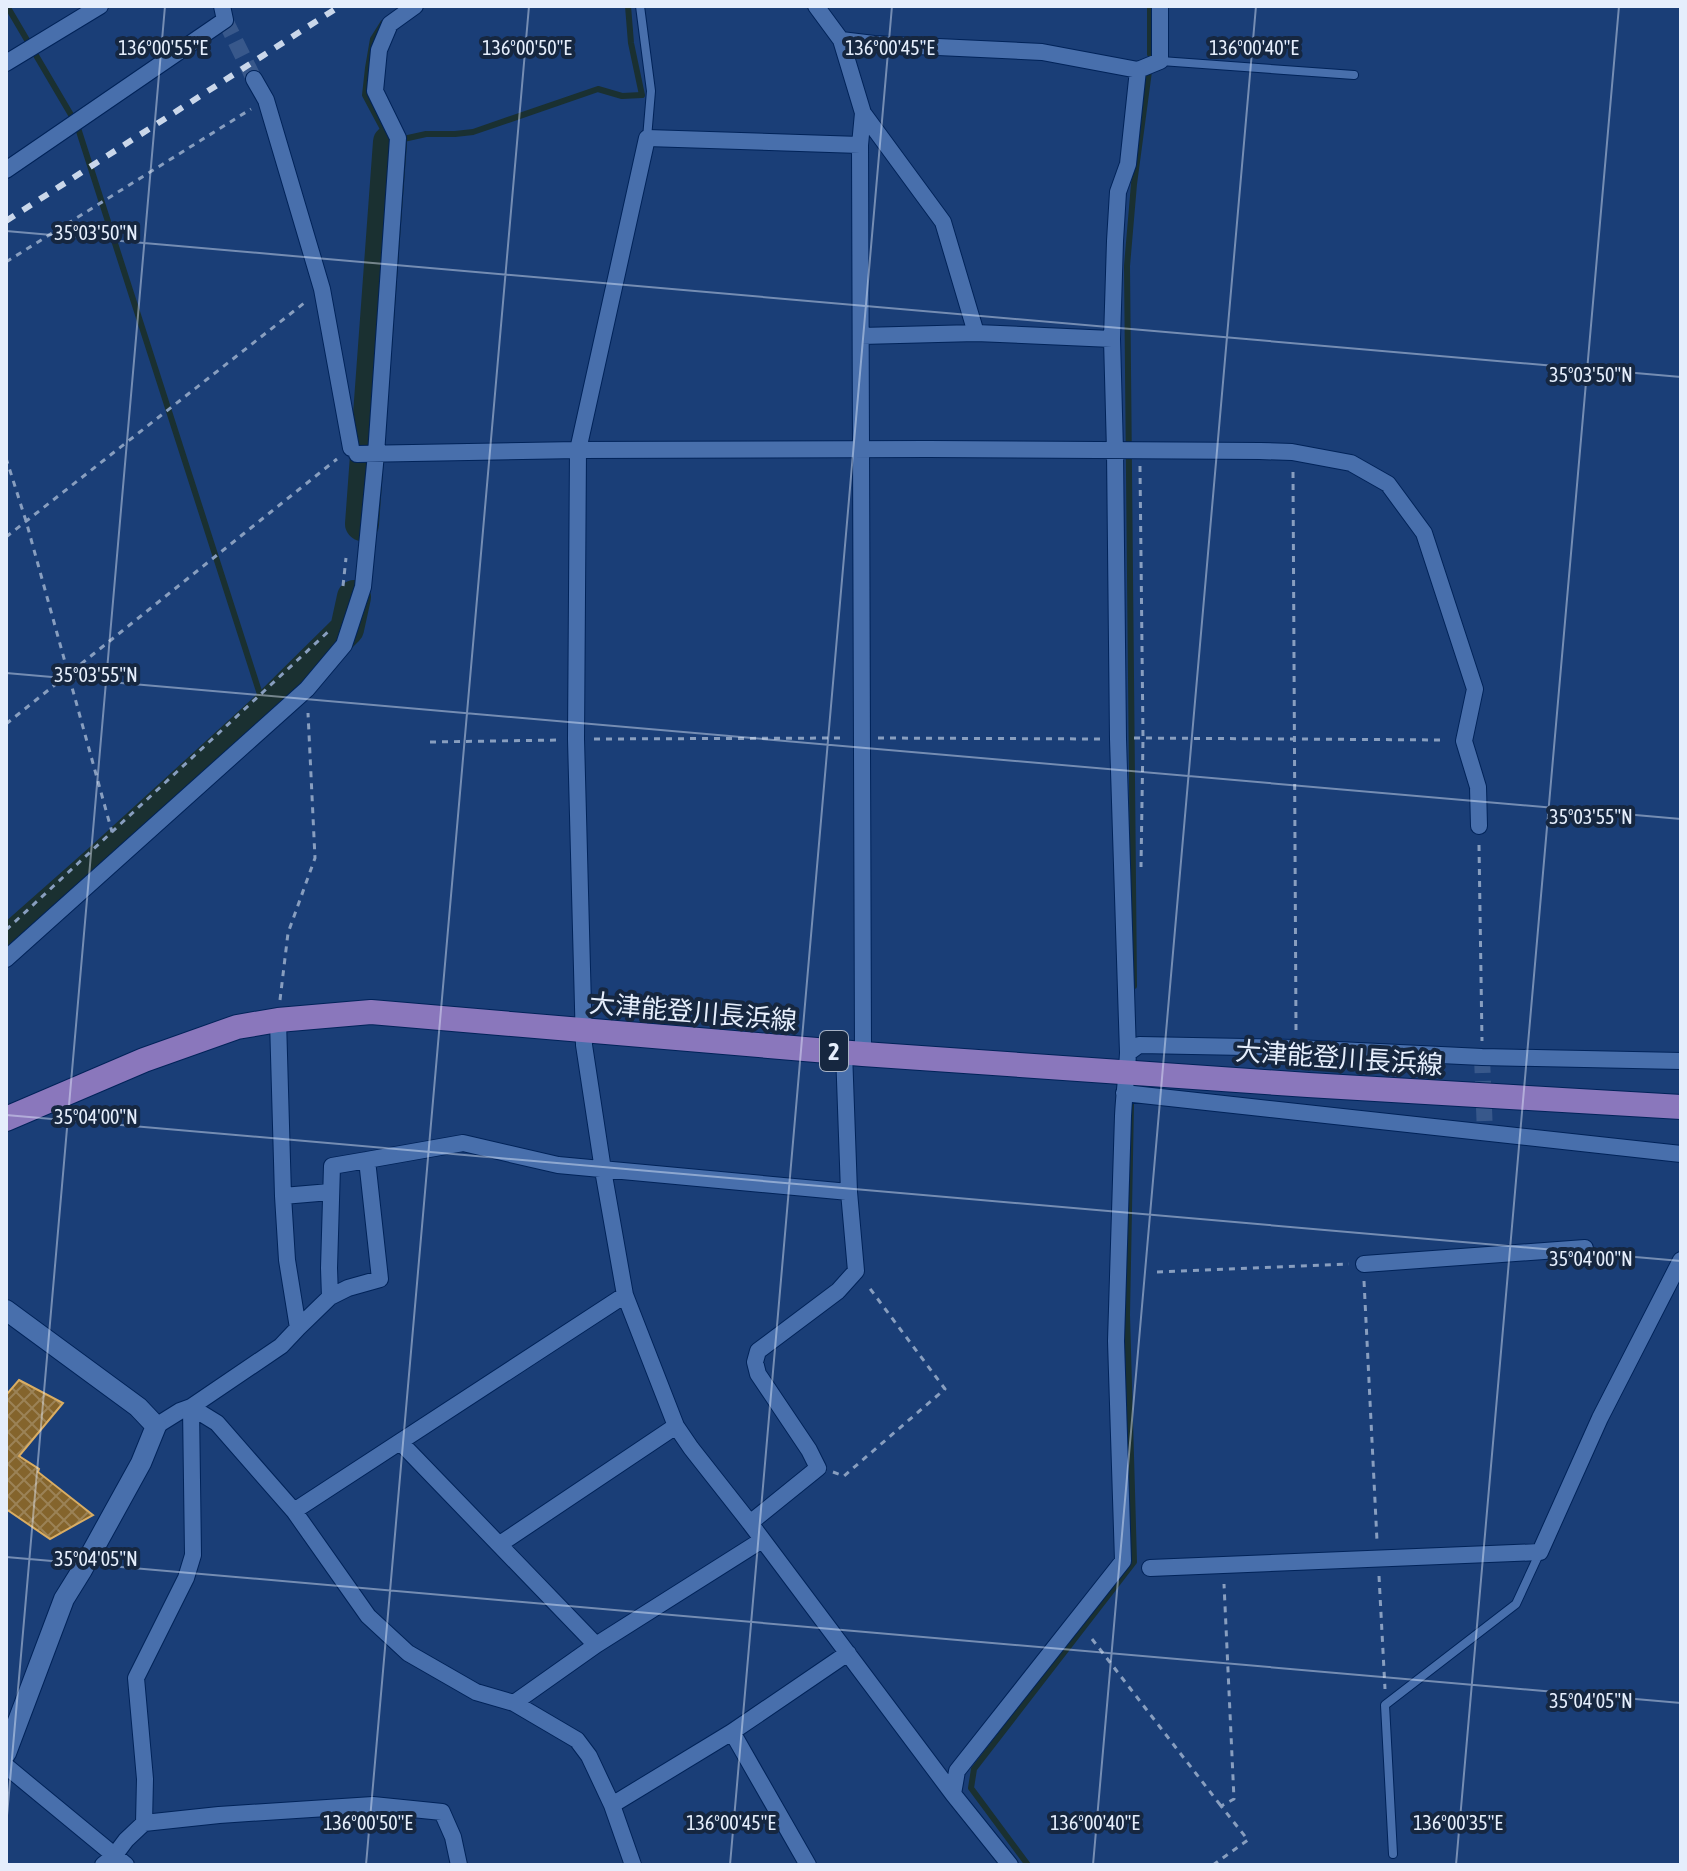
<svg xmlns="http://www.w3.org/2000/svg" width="1687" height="1871" viewBox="0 0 1687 1871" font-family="'Asap Condensed','Noto Sans JP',sans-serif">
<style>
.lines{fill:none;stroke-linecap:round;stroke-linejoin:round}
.stream{stroke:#1a3031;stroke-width:6}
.river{stroke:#1a3031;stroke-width:34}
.building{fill:url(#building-cross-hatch);stroke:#d9ad63;stroke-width:2}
.minor-tunnel{stroke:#38588b;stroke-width:16;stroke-dasharray:16 8;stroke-linecap:butt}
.service-casing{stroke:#002359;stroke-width:10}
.minor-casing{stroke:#002359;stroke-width:18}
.tertiary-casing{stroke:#002359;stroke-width:22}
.primary-casing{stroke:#002359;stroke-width:26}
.path{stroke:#889ebf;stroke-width:3;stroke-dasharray:6 6;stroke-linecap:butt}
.service{stroke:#486fac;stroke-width:8}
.minor{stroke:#486fac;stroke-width:16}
.tertiary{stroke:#486fac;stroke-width:20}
.primary{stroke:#8a77bc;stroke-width:24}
.rail{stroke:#cad7ea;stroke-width:6;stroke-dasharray:10 10;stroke-linecap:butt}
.ticks{fill:none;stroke:#e5eefc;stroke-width:2;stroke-opacity:0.45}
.labels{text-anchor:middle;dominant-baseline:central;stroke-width:8;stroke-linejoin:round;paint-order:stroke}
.shield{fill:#162740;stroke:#a7b2c4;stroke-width:2}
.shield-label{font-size:24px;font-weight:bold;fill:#e5eefc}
.street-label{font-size:26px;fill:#e5eefc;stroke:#162740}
.ticks-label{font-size:20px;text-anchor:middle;fill:#e5eefc;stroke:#162740;stroke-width:8;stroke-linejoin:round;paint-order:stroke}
</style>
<defs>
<pattern id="building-cross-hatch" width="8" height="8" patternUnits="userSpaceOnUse" patternTransform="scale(2)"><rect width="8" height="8" fill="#84642c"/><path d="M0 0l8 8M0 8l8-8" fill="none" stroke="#9b8256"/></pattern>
</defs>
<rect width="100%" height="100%" fill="#1a3e77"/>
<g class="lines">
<!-- stream -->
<path class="stream" d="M7 6 77 125 265 710
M1150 6V54
M383 23 373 39 368 68 365 95 390 142 426 134H455L473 132 598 89 622 96 642 95 631 43 628 6
M1134 986 1127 266 1134 184 1149 71
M1028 1865 971 1788 974 1769 1134 1562 1127 1315 1131 1104"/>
<!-- river -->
<path class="river" d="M362 524 390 142
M6 944 102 859 265 710 347 629 354 597"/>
</g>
<!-- building -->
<path class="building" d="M19 1380 63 1403 19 1456 39 1469 38 1472 93 1515 50 1539 6 1509V1395Z"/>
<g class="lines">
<!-- minor-tunnel -->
<path class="minor-tunnel" d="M225 20 254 79
M1482 1057 1485 1133"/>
<!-- service casing -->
<g class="service-casing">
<path id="service" d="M640 6 651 91 647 138
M1161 61 1354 75
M1393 1854 1385 1705 1516 1604 1540 1552"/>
</g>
<!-- minor casing -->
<g class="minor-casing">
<path id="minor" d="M816 6 841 40 863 113 860 145 863 1054
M841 40 874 44 1042 52 1138 70 1160 61V6
M6 63 100 6
M254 79 266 100 322 289 351 448
M863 113 943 222 976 333
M860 145 647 138 578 450 576 739 584 1045 603 1170 625 1295 676 1426 691 1448 750 1523 953 1794 1010 1865
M6 170 225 20 222 6
M861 336 976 333 1112 339
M357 454 578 450 928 449 1260 451 1292 452 1351 463 1388 484 1424 533 1475 689 1464 741 1478 787 1479 826
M6 959 307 689 344 645 363 587 376 454 398 138 375 91 379 50 390 24 415 6
M1128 1053 1139 1045 1296 1048 1482 1057 1681 1061
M1124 1093 1681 1154
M367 1160 463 1143 558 1165 849 1192
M283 1196 330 1192
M1364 1264 1585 1248
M298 1328 330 1297 329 1268 332 1166 367 1160 380 1279 348 1288 330 1297
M156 1426 180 1411 191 1407 217 1423 294 1511 368 1616 408 1653 476 1692 514 1703 577 1740 589 1756 612 1805 633 1865
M400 1442 596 1645
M294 1511 625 1295
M750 1523 818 1468 809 1450 758 1374 755 1362 758 1351 838 1291 856 1271 849 1192 844 1052
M500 1544 676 1426
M1150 1568 1540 1552 1600 1418 1681 1260
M514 1703 596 1645 762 1540
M732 1732 808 1865
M6 1766 126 1865
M953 1794 957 1771 1123 1561 1116 1341 1123 1116C1124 1094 1127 1074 1128 1053L1118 739 1115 451 1112 339 1115 241 1118 192 1128 164 1138 70
M612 1805 732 1732 848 1653
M144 1823 145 1779 136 1678 186 1578 193 1555 191 1407 281 1346 298 1328 287 1260 283 1196 278 1020
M103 1865 114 1856 126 1840 144 1823 219 1815 373 1805 442 1812 453 1837 459 1865"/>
</g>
<!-- tertiary casing -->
<g class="tertiary-casing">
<path id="tertiary" d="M6 1310 138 1407 156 1426 141 1463 82 1570 64 1599 6 1753"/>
</g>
<!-- primary casing -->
<g class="primary-casing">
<path id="primary" d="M6 1119 144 1060 237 1027 278 1020 371 1012 863 1054 1308 1085 1681 1107"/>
</g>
<!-- path -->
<path class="path" d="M6 262 251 109
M6 458 26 521 112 832
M1140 466 1143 738 1141 867
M1293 472 1296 1032
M6 537 308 300
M343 586 346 558
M6 724 337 459
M878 738 1102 739
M1134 738 1446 740
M594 739 846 738
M430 742 558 740
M1479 845 1482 1041
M6 930 330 630
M280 1000 288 933 315 858 308 713
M1157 1272 1349 1264
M1364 1281 1377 1541
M833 1472 844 1476 945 1389 868 1286
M1379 1576 1385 1689
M1092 1639 1221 1806
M1213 1865 1248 1840 1221 1806 1234 1799 1224 1584"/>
<!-- service -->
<use href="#service" class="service"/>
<!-- minor -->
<use href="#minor" class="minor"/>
<!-- tertiary -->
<use href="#tertiary" class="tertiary"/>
<!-- primary -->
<use href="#primary" class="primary"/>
<!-- rail -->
<path class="rail" d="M6 221 340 6"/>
</g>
<!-- ticks -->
<path class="ticks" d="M6 231 1681 377M6 673 1681 819M6 1115 1681 1261M6 1557 1681 1703M6 1827 165 6M366 1865 529 6M730 1865 892 6M1093 1865 1256 6M1456 1865 1619 6"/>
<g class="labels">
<!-- shield labels -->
<rect class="shield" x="820" y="1031" width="28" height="40" rx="6"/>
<g class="shield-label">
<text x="834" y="1051">2</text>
</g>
<!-- street labels -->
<g class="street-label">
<text transform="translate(693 1012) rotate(5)">大津能登川長浜線</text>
<text transform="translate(1339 1058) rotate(4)">大津能登川長浜線</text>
</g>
</g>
<g class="ticks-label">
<text x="163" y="55">136°00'55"E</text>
<text x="527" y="55">136°00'50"E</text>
<text x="890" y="55">136°00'45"E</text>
<text x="1254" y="55">136°00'40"E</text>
<text x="96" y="240">35°03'50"N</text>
<text x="1591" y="382">35°03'50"N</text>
<text x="96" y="682">35°03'55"N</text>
<text x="1591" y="824">35°03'55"N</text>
<text x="96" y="1124">35°04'00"N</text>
<text x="1591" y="1266">35°04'00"N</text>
<text x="96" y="1566">35°04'05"N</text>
<text x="1591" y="1708">35°04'05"N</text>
<text x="368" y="1830">136°00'50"E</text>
<text x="731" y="1830">136°00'45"E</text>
<text x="1095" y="1830">136°00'40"E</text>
<text x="1458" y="1830">136°00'35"E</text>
</g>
<!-- border -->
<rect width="1687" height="1871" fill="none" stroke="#e5eefc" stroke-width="16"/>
</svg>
